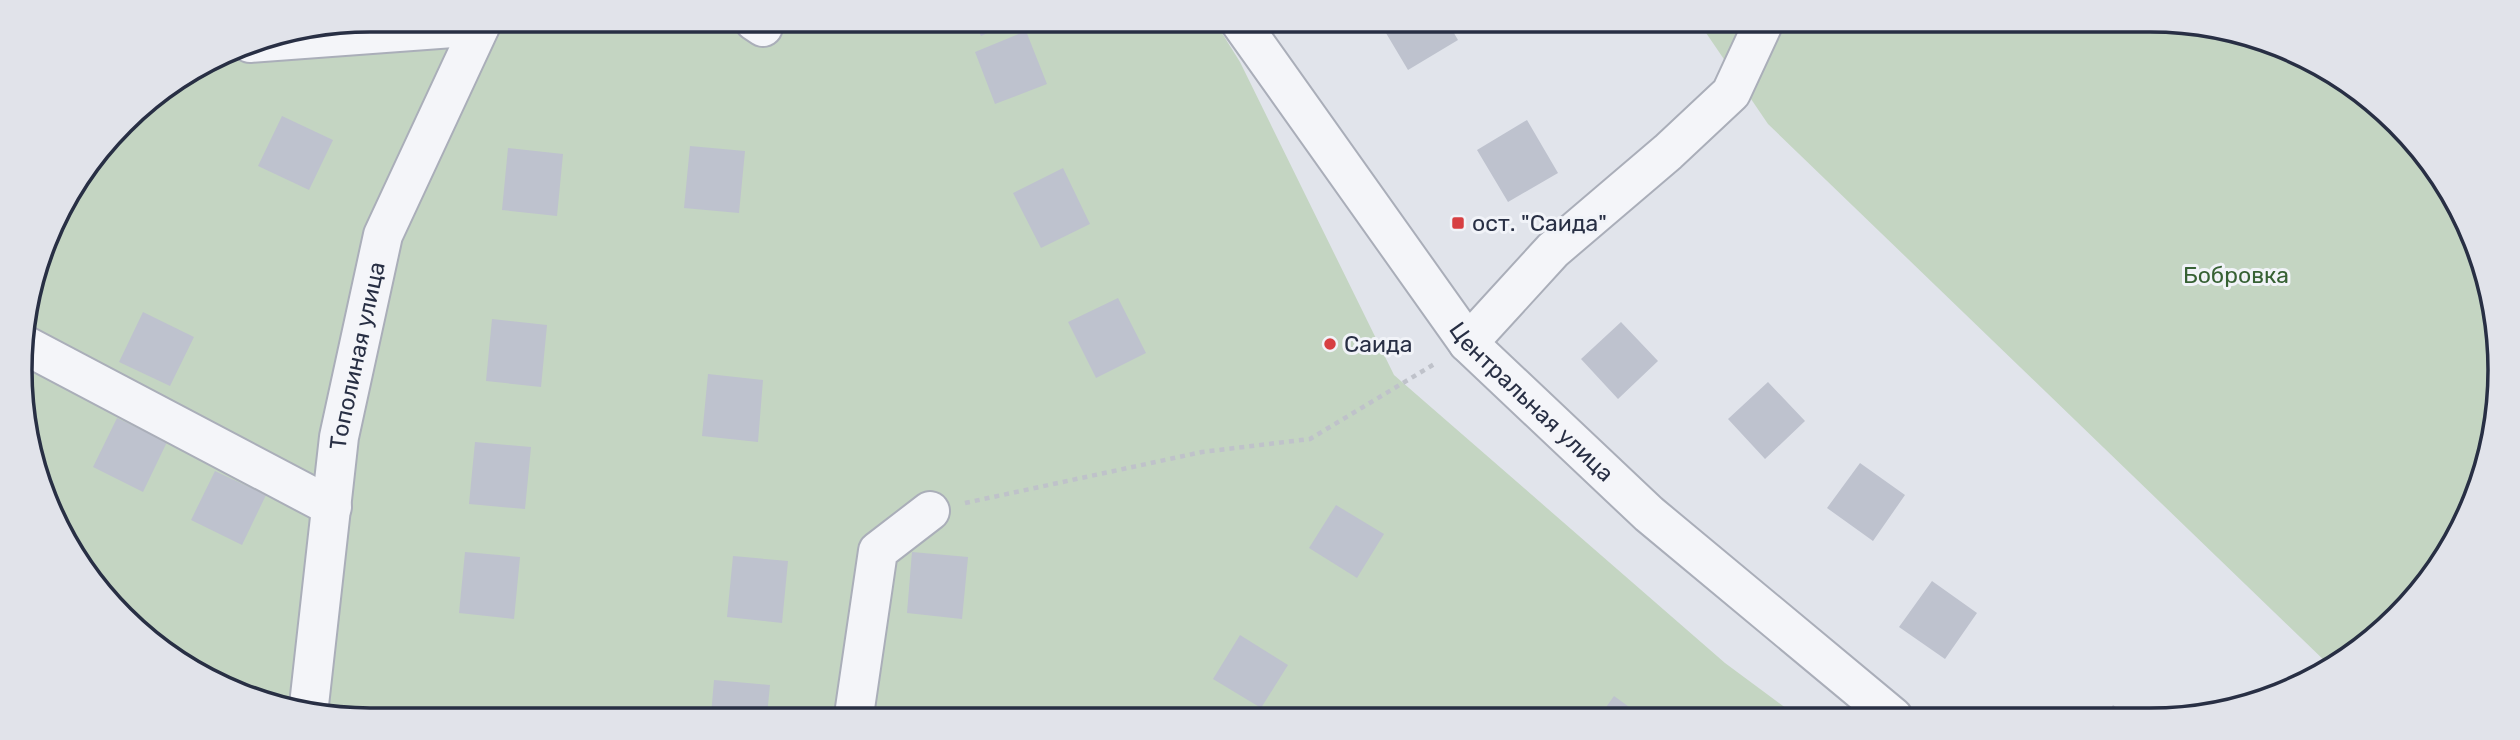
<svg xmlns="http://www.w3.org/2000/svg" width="2520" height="740" viewBox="0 0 2520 740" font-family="Rubik,sans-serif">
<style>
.green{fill:#c4d5c2}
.building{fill:#bec2ce}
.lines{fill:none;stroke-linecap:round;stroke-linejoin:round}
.minor-casing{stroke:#aaaeb9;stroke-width:42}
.path{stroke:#bfc2ca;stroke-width:4.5;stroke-dasharray:5 5;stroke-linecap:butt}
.minor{stroke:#f4f5f9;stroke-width:38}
.poi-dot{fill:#d73f42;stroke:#f1f3f8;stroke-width:2.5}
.labels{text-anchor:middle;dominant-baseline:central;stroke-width:6;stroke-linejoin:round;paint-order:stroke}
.poi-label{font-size:23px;fill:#282f44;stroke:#f1f3f8;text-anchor:start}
.park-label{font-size:23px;fill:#376134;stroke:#f1f3f8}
.street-label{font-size:23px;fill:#282f44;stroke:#f1f3f8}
.rim{fill:none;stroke:#282f44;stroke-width:3.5}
</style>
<rect width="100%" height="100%" fill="#e1e4eb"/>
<!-- green -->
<path class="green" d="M370 19 1215 22 1240 62 1394 375 1725 663 1798 717 302 714 175 662 91 583 31 461 20 347 56 215 138 107 236 46Z
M1700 24 2218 26 2345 78 2441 175 2494 301V438L2454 545 2398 618 2330 666 1768 124Z"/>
<!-- building -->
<path class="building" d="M974 21 998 22H1011L981 36Z
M1380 23H1448L1458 40 1408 70Z
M1026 31 1047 84 995 104 975 52Z
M282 116 333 140 309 190 258 166Z
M1527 120 1558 173 1508 202 1477 150Z
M690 146 745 151 739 213 684 208Z
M508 148 563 154 557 216 502 210Z
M1063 168 1090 224 1041 248 1013 193Z
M1118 298 1146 353 1096 378 1068 322Z
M143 312 194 337 170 386 119 362Z
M492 319 547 325 541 387 486 381Z
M1621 322 1658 361 1618 399 1581 359Z
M708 374 763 380 758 442 702 436Z
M1768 382 1805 421 1765 459 1728 419Z
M117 418 167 442 143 492 93 467Z
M475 442 531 447 525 509 469 504Z
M1860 463 1905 495 1873 541 1827 508Z
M215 471 266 495 242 545 191 520Z
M1336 505 1384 534 1357 578 1309 548Z
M465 552 520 557 514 619 459 613Z
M912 552 968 557 962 619 907 613Z
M733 556 788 561 782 623 727 617Z
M1932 581 1977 613 1945 659 1899 627Z
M1240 635 1288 665 1261 708 1213 679Z
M714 680 770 685 767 715H711Z
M1614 696 1643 717H1599Z
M2113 705 2131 718H2105Z
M884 710 914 713V715H883Z"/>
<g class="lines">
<!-- minor casing -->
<g class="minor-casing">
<g id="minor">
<path d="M754 21 763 27"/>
<path id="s1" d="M1240 22 1468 343 1649 514 1893 717"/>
<path d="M250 43 480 26"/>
<path d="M21 343 332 507"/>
<path d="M1468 343 1553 250 1668 152 1731 93 1763 24"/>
<path id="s2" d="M308 714 339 437 383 235 483 20"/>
<path d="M854 715 878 551 930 511"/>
</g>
</g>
<!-- path -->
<path class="path" d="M965 503 1202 452 1310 439 1436 363"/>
<!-- minor -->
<use href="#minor" class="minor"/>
</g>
<!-- markers -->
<g class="poi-dot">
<rect x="1451" y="216" width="14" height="14" rx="3.5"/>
<circle cx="1330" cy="344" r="7"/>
</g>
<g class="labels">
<!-- poi labels -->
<g class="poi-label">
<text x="1472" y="223">ост. "Саида"</text>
<text x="1344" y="344">Саида</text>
</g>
<!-- park labels -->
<g class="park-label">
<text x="2236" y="275">Бобровка</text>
</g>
<!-- street labels -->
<g class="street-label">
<text stroke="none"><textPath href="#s2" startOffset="362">Тополиная улица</textPath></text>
<text stroke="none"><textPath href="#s1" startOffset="480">Центральная улица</textPath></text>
</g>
</g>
<!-- crop -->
<path d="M0 0H2520V740H0ZM370 32H2150A338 338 0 0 1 2488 370V370A338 338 0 0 1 2150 708H370A338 338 0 0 1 32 370V370A338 338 0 0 1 370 32Z" fill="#e1e3ea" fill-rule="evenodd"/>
<path class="rim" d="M370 32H2150A338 338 0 0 1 2488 370V370A338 338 0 0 1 2150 708H370A338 338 0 0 1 32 370V370A338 338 0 0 1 370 32Z"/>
</svg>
